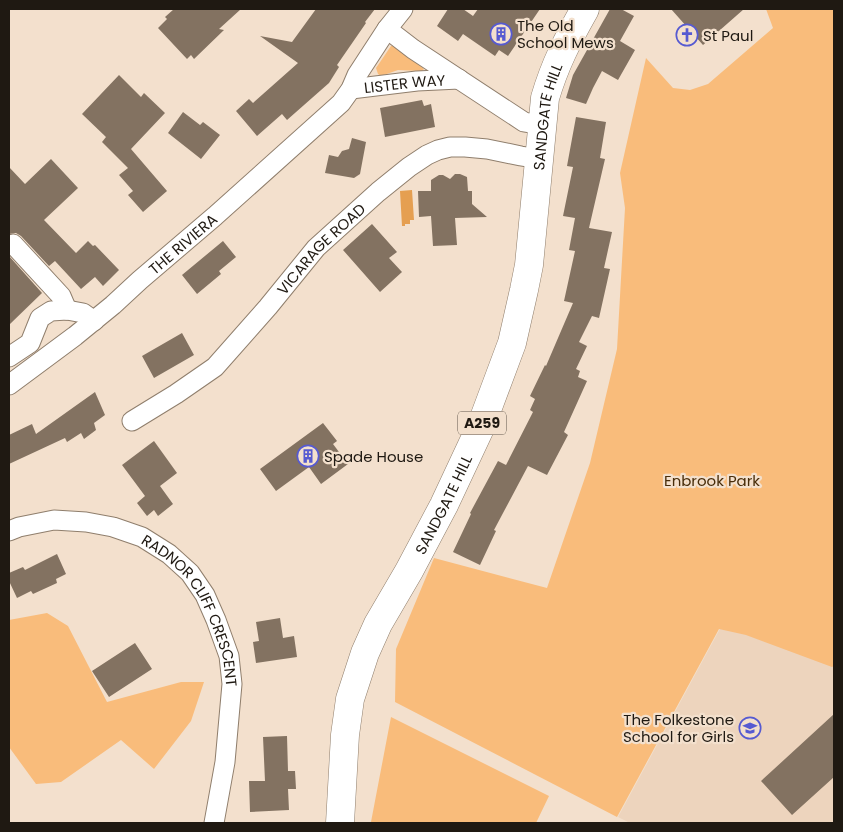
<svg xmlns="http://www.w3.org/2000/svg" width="843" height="832" viewBox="0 0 843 832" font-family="Poppins,sans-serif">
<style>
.built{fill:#edd4bd}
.green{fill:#f9bc7b}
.water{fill:#e59f51}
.building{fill:#837261}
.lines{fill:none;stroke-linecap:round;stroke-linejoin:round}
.street-casing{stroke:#8f7e6c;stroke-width:21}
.highway-casing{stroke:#8f7e6c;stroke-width:29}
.street{stroke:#fff;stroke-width:19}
.highway{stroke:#fff;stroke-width:28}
.labels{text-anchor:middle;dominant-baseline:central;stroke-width:4.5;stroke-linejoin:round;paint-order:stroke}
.shield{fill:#f3e0cd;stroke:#5f554a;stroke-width:1}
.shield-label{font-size:14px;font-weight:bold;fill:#1f1912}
.poi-label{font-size:15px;fill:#1f1912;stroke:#f3e0cd;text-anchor:start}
.street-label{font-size:15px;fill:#1f1912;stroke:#f3e0cd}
.park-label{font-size:15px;fill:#492d0a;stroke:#f3e0cd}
</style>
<rect width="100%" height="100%" fill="#f3e0cd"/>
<!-- built -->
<path class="built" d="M735 601 834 636V823H630L618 817Z"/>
<!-- green -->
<path class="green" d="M766 9H834V666L832 667 746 635 719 629 617 817 395 702 396 649 434 558 547 588 590 463 617 349 625 208 620 173 646 58 673 88 690 90 708 84 773 28Z
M391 46H394L398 47 424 69 422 71H419L398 70 381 76 378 74 376 68Z
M47 613 68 626 107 702 181 682H204L191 721 154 769 121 740 61 782 36 784 9 747V620Z
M391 717 549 796 536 823H374L371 822Z"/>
<!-- water -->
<path class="water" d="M412 190 414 220H410V224H405V226H402L400 191Z"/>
<!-- building -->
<path class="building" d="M174 9H241L219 29 224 30 194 59 191 55 187 59 158 28 167 19 165 17Z
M316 9H375L365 22 366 23 337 65 339 67 329 83 287 120 282 114 257 136 236 111 249 99 253 103 298 63 260 36 292 42Z
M448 9H463L473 16 478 9H540L508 56 499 50 495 56 463 34 458 41 437 26Z
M610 9H621L634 16 620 41 635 50 618 80 602 71 593 88 586 104 566 98 573 75Z
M671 9H744L703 45Z
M119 75 141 97 144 93 165 113 131 149 167 191 143 212 128 195 133 191 119 175 128 168 102 142 106 137 82 114Z
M422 100 424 106 431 104 435 127 385 137 380 108Z
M183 112 200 125 203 122 220 135 201 159 168 133Z
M576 117 606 122 600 158 605 159 589 228 612 232 604 268 610 269 599 318 592 316 579 342 587 346 576 369 580 371 578 377 587 381 564 432 568 435 547 475 528 466 494 530 496 531 480 565 453 552 471 514 470 513 498 461 506 465 533 412 530 410 535 399 530 396 545 365 546 366 573 303 564 301 575 251 569 250 575 218 563 216 573 167 567 166Z
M352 138 366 142 360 174 354 178 325 173 329 155 338 157 342 151 349 149Z
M51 159 78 188 44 220 76 253 88 241 93 246 95 245 119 270 103 286 95 277 81 289 55 261 49 266 21 236 16 233 9 234V167L25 184Z
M455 174H460L467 177 468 191H472V204L487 217 455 218 457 245 433 246 431 216 419 217 418 191H431V180L439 175H443L450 179Z
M372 224 397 252 389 258 402 272 380 292 343 250Z
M223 241 236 257 219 271 221 274 197 294 182 275Z
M9 256 42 293 9 325Z
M182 333 194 355 154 378 142 356Z
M95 392 105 415 94 423 96 430 84 439 81 433 67 442 65 438 9 464V435L32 424 36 434Z
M323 423 337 441 333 444 348 464 321 484 309 467 276 491 260 469Z
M154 441 177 473 160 486 173 504 158 516 154 510 147 516 137 503 145 496 122 465Z
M57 554 66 574 56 579 57 583 33 594 31 591 17 598 9 581V573L23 567 25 570Z
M280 618 283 638 294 636 297 657 256 663 253 642 259 641 256 622Z
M135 643 152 669 109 697 92 671Z
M834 714V777L792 815 761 781Z
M287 736 288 771H295L296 789H288L289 810 250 812 249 781H265L263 737Z"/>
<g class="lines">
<!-- street casing -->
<g class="street-casing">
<g id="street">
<path d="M387 29 413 49 524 122 542 125"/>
<path id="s1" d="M351 89 417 81 459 79"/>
<path d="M13 244 61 296 67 310"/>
<path d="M9 357 30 343 40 318 51 311 67 310 83 313 94 321"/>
<path id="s2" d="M9 385 75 336 113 305 140 280 215 216 341 103 351 89 357 75 387 29 403 9"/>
<path id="s3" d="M132 421 176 394 215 367 268 307 316 248 378 192 409 167 427 155 438 150 450 147H465L487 149 521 156 539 159"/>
<path id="s4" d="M9 531 19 527 54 520 86 522 113 527 142 537 169 554 190 573 205 595 216 620 229 656 232 684 225 762 214 823"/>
</g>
</g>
<!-- highway casing -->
<g class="highway-casing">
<g id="highway">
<path id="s5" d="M340 823 345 735 350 699 365 653 378 624 409 571 444 505 481 426 512 343 524 290 529 265 545 98C555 64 568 39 585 9"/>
</g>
</g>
<!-- street -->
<use href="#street" class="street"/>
<!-- highway -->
<use href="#highway" class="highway"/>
</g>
<!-- icons -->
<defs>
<g id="building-ring" transform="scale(1.125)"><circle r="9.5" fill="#f3e0cd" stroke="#565ad1" stroke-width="1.5"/><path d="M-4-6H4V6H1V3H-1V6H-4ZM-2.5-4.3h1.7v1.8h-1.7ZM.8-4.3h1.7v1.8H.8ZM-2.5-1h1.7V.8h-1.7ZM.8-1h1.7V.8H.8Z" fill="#565ad1"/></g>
<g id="church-ring" transform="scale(1.125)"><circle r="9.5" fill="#f3e0cd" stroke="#565ad1" stroke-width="1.5"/><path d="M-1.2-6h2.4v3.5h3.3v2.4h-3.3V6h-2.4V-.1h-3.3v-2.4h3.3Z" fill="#565ad1"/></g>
<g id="school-ring" transform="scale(1.125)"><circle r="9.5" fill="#f3e0cd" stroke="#565ad1" stroke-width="1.5"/><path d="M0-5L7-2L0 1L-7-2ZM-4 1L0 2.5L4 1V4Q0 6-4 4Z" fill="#565ad1"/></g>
</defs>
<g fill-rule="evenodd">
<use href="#building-ring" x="501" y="34"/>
<use href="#church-ring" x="687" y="35"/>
<use href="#building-ring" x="308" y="456"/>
<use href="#school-ring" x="750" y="728"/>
</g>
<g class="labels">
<!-- shield labels -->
<rect class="shield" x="458" y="411.5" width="48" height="23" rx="4"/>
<g class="shield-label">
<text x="482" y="423">A259</text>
</g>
<!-- poi labels -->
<g class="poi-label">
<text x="517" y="25">The Old<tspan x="517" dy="17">School Mews</tspan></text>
<text x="703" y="35">St Paul</text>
<text x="324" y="456">Spade House</text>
<text x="734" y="719" text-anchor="end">The Folkestone<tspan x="734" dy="17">School for Girls</tspan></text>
</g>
<!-- street labels -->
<g class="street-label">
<text stroke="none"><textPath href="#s1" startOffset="54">LISTER WAY</textPath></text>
<text stroke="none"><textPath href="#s5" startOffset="746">SANDGATE HILL</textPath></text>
<text stroke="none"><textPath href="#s2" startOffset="224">THE RIVIERA</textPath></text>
<text stroke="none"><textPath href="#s3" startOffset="258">VICARAGE ROAD</textPath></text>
<text stroke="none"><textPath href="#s5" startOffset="341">SANDGATE HILL</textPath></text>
<text stroke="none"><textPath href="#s4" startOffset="229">RADNOR CLIFF CRESCENT</textPath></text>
</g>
<!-- park labels -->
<g class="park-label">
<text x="712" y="480">Enbrook Park</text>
</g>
</g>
<!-- border -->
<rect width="843" height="832" fill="none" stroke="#1f1912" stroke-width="20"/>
</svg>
